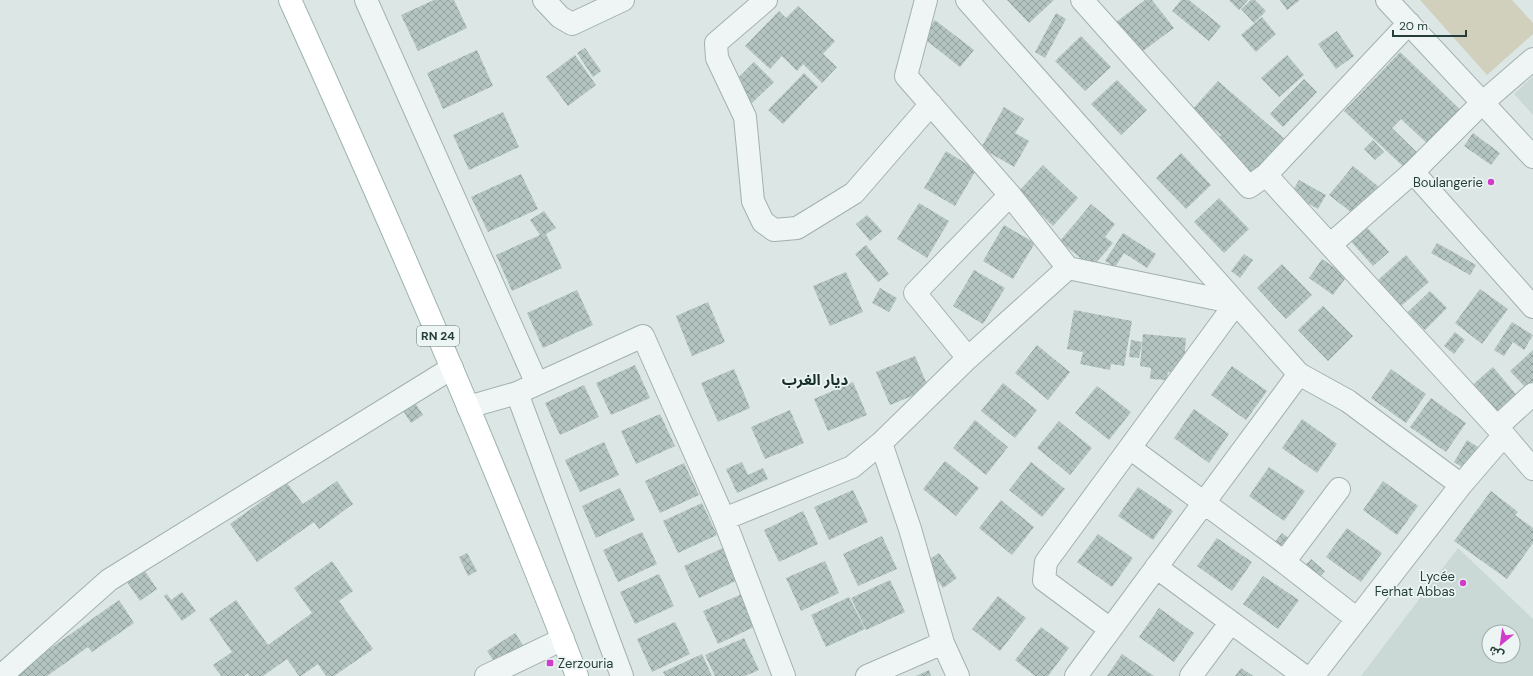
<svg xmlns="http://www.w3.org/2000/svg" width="1533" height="676" viewBox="0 0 1533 676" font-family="'DM Sans','Noto Sans Arabic',sans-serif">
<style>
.built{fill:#cad9d6;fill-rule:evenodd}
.grass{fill:#d1d0bd}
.building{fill:url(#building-cross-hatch)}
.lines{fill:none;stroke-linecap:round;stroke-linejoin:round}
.minor-casing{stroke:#a2b1ae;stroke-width:24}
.major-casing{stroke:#9bb3ae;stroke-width:24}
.minor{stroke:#eff5f4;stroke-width:22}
.major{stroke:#fff;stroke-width:22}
.poi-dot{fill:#d23cca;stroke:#ecf5f3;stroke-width:1.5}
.labels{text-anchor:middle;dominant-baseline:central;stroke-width:3.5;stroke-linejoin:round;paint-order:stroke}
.shield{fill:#ecf5f3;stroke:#617572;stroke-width:1}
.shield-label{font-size:12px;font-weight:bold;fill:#263e3a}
.poi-label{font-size:13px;fill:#263e3a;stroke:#ecf5f3;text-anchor:end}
.quarter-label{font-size:15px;font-weight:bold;fill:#182e2b;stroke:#ecf5f3}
</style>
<defs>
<pattern id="building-cross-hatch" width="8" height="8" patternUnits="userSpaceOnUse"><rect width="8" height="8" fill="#b4c4c1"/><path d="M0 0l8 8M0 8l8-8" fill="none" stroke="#92a19e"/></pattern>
</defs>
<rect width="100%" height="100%" fill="#dce7e5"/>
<!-- built -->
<path class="built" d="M1533 76V115L1514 94Z
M1458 548 1533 619V676H1361ZM1489 632H1513V656H1489Z"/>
<!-- grass -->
<path class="grass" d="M1420 0H1512L1533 23V34L1487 75Z"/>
<!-- building -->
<path class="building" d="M434 0H454L467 28 418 51 401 15Z
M1007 0H1054L1029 23Z
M1145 0H1152L1174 28 1139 54 1115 23Z
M1181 0H1189L1221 26 1209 41 1172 11Z
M1229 0H1248L1239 10Z
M1251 0H1255L1266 11 1254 23 1241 9Z
M1280 0H1300L1287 10Z
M798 6 835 41 823 54 837 67 822 83 803 64 797 71 782 56 770 69 745 46 779 11 786 18Z
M1056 13 1066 19 1045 58 1035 52Z
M1262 17 1276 34 1256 52 1241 35Z
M935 20 974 50 960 67 922 37Z
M1337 31 1354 56 1336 69 1318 44Z
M1081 36 1111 67 1085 91 1055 61Z
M585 48 601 71 593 77 577 53Z
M477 50 493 86 443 109 427 73Z
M1400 52 1464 113 1431 147 1401 119 1392 128 1421 156 1407 170 1344 111Z
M575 55 596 85 568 106 546 77Z
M1287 55 1304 75 1279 97 1261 78Z
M754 62 774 82 750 105 731 85Z
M804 73 818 87 783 124 768 110Z
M1304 79 1317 92 1283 127 1270 114Z
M1117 80 1147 110 1121 135 1091 104Z
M1218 81 1286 140 1252 179 1212 145 1221 135 1192 110Z
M1004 107 1024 119 1015 133 1029 141 1014 167 981 148Z
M503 112 519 147 469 170 453 135Z
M1473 133 1500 153 1491 165 1464 146Z
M1373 140 1384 152 1375 160 1364 149Z
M946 151 976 170 955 206 924 188Z
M1181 153 1211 185 1186 209 1156 178Z
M1043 165 1078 198 1053 226 1018 192Z
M1353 166 1379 187 1356 216 1329 195Z
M521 174 538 209 488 232 471 197Z
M1299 180 1326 195 1318 209 1291 194Z
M1219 198 1249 229 1224 253 1194 222Z
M919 203 949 221 927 258 897 239Z
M1091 204 1115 224 1105 237 1113 243 1092 268 1060 241Z
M544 211 556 228 546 234 562 268 512 291 496 255 540 235 530 220Z
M867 215 882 231 870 241 856 224Z
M1363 223 1389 252 1373 266 1347 237Z
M1004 225 1035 243 1013 279 983 261Z
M1123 233 1156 254 1147 268 1124 253 1115 267 1105 261Z
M1437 243 1476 265 1470 275 1431 253Z
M866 245 889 274 878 282 855 254Z
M1244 254 1253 260 1240 278 1231 271Z
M1406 255 1429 282 1401 306 1378 280Z
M1322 259 1347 276 1333 295 1309 278Z
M1282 264 1312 295 1286 319 1257 288Z
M974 270 1005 288 983 324 953 306Z
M846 272 863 312 830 326 813 286Z
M880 288 897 298 889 312 872 303Z
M1480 289 1508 309 1482 344 1455 323Z
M577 290 593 325 543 348 527 313Z
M1430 291 1447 308 1425 330 1408 312Z
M708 302 725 342 692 356 676 316Z
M1323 306 1353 336 1328 361 1298 330Z
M1074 310 1132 321 1124 366 1111 364 1110 370 1080 364 1083 352 1067 349Z
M1512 322 1533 335 1524 350 1513 342 1504 356 1494 350Z
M1455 332 1465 340 1454 354 1444 346Z
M1143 334 1186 338 1183 374 1168 372 1167 380 1150 379 1151 368 1140 366Z
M1131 340 1142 342 1139 358 1129 357Z
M1037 345 1070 372 1048 400 1015 373Z
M1533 350V384L1527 389 1510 371Z
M915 356 929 389 890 405 876 372Z
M635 365 650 398 611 415 596 383Z
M1232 366 1267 391 1246 420 1211 395Z
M1493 367 1520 399 1495 420 1468 389Z
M734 369 750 408 718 422 701 383Z
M1391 369 1426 394 1406 423 1371 398Z
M853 382 867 415 828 431 814 399Z
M1003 383 1037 410 1015 438 981 411Z
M584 385 599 417 560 435 545 403Z
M1097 386 1131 412 1109 440 1075 413Z
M410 395 423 415 411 423 398 403Z
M1431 398 1466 423 1446 452 1410 427Z
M1194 409 1229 434 1209 463 1174 438Z
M790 410 804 443 765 459 751 427Z
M660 414 675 446 636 464 621 431Z
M1302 419 1337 444 1317 473 1282 448Z
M975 420 1008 447 986 475 953 448Z
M1059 421 1092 448 1070 475 1037 448Z
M1467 440 1478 447 1465 469 1454 462Z
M604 442 619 475 580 492 565 460Z
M945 461 979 488 956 516 923 489Z
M742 462 748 475 763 468 768 479 737 493 726 469Z
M1031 462 1065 489 1042 517 1009 490Z
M684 463 699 495 660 513 645 481Z
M1269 467 1305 491 1284 521 1249 496Z
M337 481 353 504 319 529 314 522 257 562 230 524 287 483 303 504Z
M1383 481 1418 506 1397 535 1363 510Z
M1138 487 1173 511 1153 540 1118 516Z
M620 488 635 520 596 538 582 506Z
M853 490 868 522 829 540 814 507Z
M1491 491 1518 512 1515 515 1533 528V543L1507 579 1454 541Z
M1001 500 1034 527 1012 555 979 528Z
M702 503 717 535 678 553 663 521Z
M803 511 818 544 779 562 764 530Z
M1347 528 1382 553 1361 582 1326 557Z
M642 532 657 564 618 582 603 550Z
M1282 533 1293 541 1282 555 1271 547Z
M1098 534 1133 558 1112 587 1077 562Z
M882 536 897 569 858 586 843 554Z
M1217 538 1252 562 1232 591 1197 566Z
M723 548 738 580 699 598 684 566Z
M467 553 477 571 468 576 459 557Z
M939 553 957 578 943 588 925 562Z
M1311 559 1325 571 1314 583 1300 571Z
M332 561 353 591 339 601 373 649 334 676H326L318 664 301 676H299L287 659 263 676H249L248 673 244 676H221L213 665 232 652 209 619 236 600 268 645 312 613 294 588Z
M825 561 839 593 801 611 786 578Z
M140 564 157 589 140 601 123 576Z
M659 574 674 606 635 624 620 592Z
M1263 576 1299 600 1278 629 1243 604Z
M890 580 905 612 866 630 851 598Z
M182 592 196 611 182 621 164 596 167 594 171 600Z
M742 594 756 626 718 644 703 611Z
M998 596 1026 618 1000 651 972 629Z
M849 597 865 629 826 647 811 615Z
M119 600 134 623 92 652 88 647 47 676H11Z
M1159 608 1194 633 1174 662 1139 637Z
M675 622 690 654 652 672 637 639Z
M1041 627 1069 648 1048 676H1035L1015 660Z
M515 633 527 651 499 669 487 651Z
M744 638 759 670 745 676H715L705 655Z
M702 654 712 676H665L663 672Z
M1122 654 1154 676H1107Z
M1241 668 1253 676H1235Z
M929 670 931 676H916Z"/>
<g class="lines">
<!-- minor casing -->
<g class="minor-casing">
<path id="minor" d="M366 0 537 384
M544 0 560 17 572 24 623 0
M766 0 716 43 717 58 745 117 753 201 763 222 774 230 797 228 854 193 931 104
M926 0 906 76 1010 195 1068 268
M967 0 1299 374 1348 401 1461 485
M1082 0 1249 187 1266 175 1409 23
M1387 0 1533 157
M1413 172 1533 307
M1266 175 1504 435 1533 469
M1330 245 1413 172 1482 103 1533 59
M968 358 915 293 1010 195
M517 393 622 676
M468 407 517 393 537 384 643 336 724 519 784 676
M1497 427 1533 394
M881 443 968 358 1068 268 1236 303 1046 562 1044 580 1110 629
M1130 448 1284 562 1357 619
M724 519 852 467 881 443 910 529 943 643 958 676
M1284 562 1339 489
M1156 567 1304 676
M1 676 109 580 452 368
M486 676 563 639
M867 676 943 643
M1076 676 1299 374
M1191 676 1231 622
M1313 676 1461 485 1504 435"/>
</g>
<!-- major casing -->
<g class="major-casing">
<path id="major" d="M290 0C391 223 489 448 577 676"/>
</g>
<!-- minor -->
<use href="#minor" class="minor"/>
<!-- major -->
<use href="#major" class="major"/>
</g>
<!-- markers -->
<g class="poi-dot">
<circle cx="1491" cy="182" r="4"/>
<circle cx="1463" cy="583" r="4"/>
<rect x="546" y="659" width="8" height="8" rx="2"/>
</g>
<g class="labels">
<!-- shield labels -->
<rect class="shield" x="417" y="326" width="42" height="20" rx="3"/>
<g class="shield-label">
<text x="438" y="336">RN 24</text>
</g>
<!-- poi labels -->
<g class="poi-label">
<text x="1483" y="182">Boulangerie</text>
<text x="1455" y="576">Lycée<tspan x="1455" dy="15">Ferhat Abbas</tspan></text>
<text x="558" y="663" text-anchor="start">Zerzouria</text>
</g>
<!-- quarter labels -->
<g class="quarter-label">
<text x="815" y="380">ديار الغرب</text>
</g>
</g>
<!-- north arrow -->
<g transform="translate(1501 644) rotate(209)"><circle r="19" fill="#ecf5f3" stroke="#9daca9"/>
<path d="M0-3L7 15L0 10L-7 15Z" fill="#d23cca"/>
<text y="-6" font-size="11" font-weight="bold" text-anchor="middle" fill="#263e3a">ش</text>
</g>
<!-- scale -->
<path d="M1393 30v6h73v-6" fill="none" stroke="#263e3a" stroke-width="2"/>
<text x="1399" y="30" font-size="12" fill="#263e3a" stroke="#ecf5f3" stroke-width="3" paint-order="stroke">20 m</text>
</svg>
